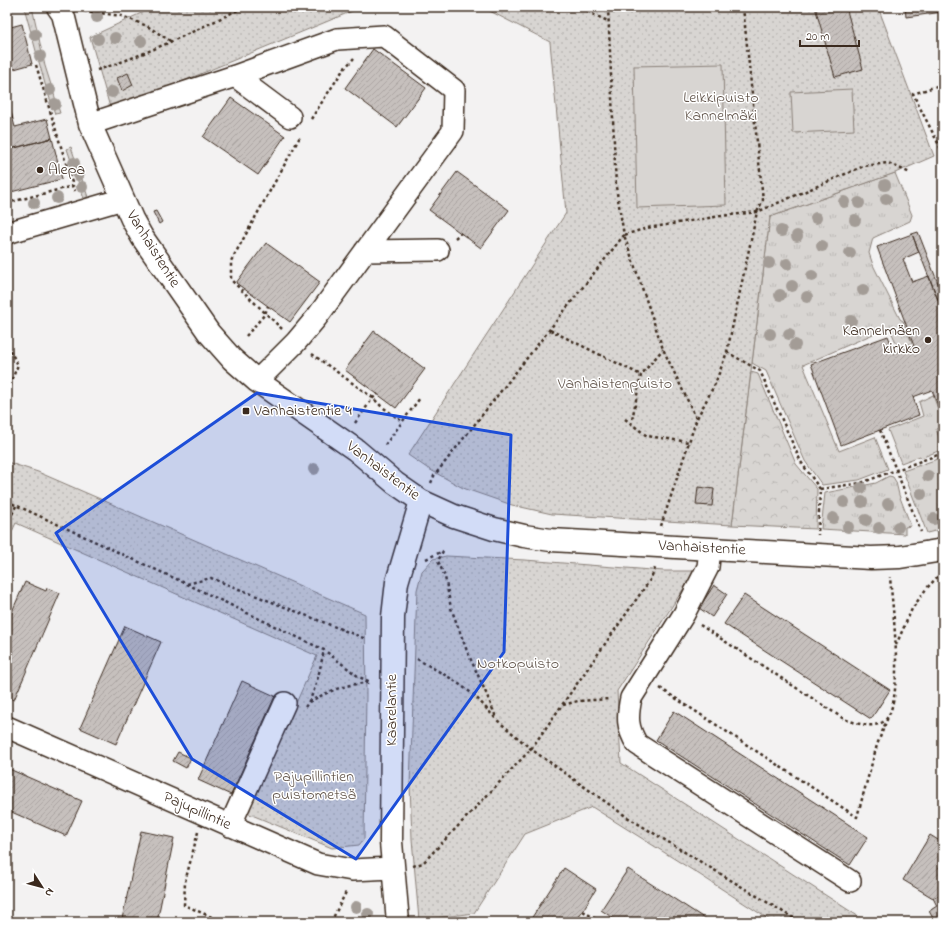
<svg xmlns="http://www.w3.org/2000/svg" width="950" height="929" viewBox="0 0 950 929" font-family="'Indie Flower',sans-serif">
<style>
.grass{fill:url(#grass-tufts);stroke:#8a8078}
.forest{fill:url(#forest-crowns);stroke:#8a8078}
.park{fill:url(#park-dots);stroke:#8a8078}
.garden{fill:#d8d5d2;stroke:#8a8078}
.building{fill:url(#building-hatch);stroke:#3b2a1e}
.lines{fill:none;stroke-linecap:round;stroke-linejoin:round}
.minor-casing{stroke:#3b2a1e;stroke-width:24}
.major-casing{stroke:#3b2a1e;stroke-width:25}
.path{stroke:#3b2a1e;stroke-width:2.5;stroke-dasharray:3 3;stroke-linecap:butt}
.minor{stroke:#fff;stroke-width:21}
.major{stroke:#fff;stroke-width:22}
.tree{fill:#a39c96}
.marked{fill:#1d4ed8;fill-opacity:0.2;stroke:#1d4ed8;stroke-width:3;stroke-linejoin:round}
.poi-dot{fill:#3b2a1e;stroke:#fff;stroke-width:1.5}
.labels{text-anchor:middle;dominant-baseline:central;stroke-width:3;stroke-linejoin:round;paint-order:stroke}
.park-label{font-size:16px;fill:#62554b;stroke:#fff}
.poi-label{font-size:16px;fill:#3b2a1e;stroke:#fff;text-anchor:start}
.street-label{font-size:16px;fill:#3b2a1e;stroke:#fff}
</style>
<defs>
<pattern id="grass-tufts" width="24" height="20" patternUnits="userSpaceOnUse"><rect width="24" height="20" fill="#d8d5d2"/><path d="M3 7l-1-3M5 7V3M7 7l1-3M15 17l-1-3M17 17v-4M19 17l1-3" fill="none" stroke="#bab7b4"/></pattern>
<pattern id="forest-crowns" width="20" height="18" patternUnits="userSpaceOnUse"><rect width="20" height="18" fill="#d8d5d2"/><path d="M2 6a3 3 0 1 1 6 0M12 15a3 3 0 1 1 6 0" fill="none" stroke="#bab7b4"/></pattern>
<pattern id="park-dots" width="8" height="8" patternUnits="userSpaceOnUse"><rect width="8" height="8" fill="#d8d5d2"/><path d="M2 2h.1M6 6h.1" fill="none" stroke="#bab7b4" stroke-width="1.8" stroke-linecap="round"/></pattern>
<pattern id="building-hatch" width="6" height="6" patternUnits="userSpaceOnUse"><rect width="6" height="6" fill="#c6c0bd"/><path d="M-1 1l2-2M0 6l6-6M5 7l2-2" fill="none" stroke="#aba5a2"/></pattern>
</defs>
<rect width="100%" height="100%" fill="#f3f2f2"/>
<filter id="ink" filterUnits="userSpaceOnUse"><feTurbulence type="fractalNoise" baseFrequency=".025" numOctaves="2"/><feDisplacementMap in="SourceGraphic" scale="8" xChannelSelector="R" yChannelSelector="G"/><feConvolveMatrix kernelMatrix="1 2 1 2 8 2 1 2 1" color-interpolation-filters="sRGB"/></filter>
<g filter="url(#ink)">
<!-- grass -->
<path class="grass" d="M24 7H32L45 66 60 113 55 114 45 84Z
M71 147 88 197 84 199 67 149Z
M895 173 912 215 910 221 873 238 869 253 873 265 900 319 903 321 912 343 899 349 889 327 803 365 839 451 875 437 888 469 859 480 822 485 805 461 766 371 752 363 770 217Z
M933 395 943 424V426L936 429 943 449 921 458 920 456 901 463 888 430 923 416 919 402Z
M943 457V529L927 533 903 471Z
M889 476 893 477 896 482 899 495 911 526 905 527V534L821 529 825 493 876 483Z"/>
<!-- forest -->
<path class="forest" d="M751 372 758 374 796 464 817 489 816 529 732 525Z"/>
<!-- park -->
<path class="park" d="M154 7H362L111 111 90 37Z
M482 7H878L934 156 895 173 770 217 732 525 552 514 512 505 463 488 427 468 408 455 566 213 550 42Z
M7 462 38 472 365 614 366 695 364 839 359 845 332 848 247 813 317 656 16 523 7 542Z
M446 556 525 560 664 571H695L617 691 621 763 867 922H773L697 873 592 807 525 834 474 913 419 920 412 839 410 785 417 590 422 571 433 559Z"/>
<!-- garden -->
<path class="garden" d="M723 64 726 205 637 208 634 66Z
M852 89 854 130 793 133 791 92Z"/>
<!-- building -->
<path class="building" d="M815 7H846L863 69 835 77Z
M905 7H943V12L906 17Z
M22 24 32 64 7 71V28Z
M373 49 426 88 397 127 345 88Z
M128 73 133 85 122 91 117 78Z
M7 97 15 127 47 119 52 138 7 150Z
M231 98 285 136 258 175 203 137Z
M52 138 62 179 7 193V150Z
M457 172 509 210 481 248 429 210Z
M156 211 162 222 159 224 153 212Z
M918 232 943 296V313L912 234Z
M912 234 919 252 903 259 912 282 929 276 943 313V344L939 346 943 357V419L932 390 913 397 919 415 841 445 811 364 888 336 895 353 914 346 877 247Z
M266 243 320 282 290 322 236 283Z
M374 331 425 369 396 408 345 370Z
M698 487 714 489 712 506 696 505Z
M25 582 46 591 47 588 60 593 14 700 7 697V623Z
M714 585 727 594 712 617 699 608Z
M744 595 890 690 871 719 724 624Z
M125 626 161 642 116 744 80 728Z
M242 681 275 696 231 795 198 780Z
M674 711 868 837 850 865 656 740Z
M178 752 191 758 186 768 173 761Z
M7 768 82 801 66 836 7 810Z
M141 831 174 838 157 922H117L118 918 122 919Z
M930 835 943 843V861L939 868 943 870V894L933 898 903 880Z
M564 868 596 889 583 910 575 922H529Z
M628 869 710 922H619L601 910Z
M943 894V922H935L929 911 937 906 933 898Z"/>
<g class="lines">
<!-- minor casing -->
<g class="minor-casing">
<path id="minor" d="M235 76 290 117
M90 124 235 76 337 39 384 36 454 90 453 131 317 317 296 342 257 381
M7 233 123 199
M365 251 438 250
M710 549 708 567 684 614 631 698C627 717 627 728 637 744L850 881
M7 727 318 864 352 870 392 868
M230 826 285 703"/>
</g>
<!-- major casing -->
<g class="major-casing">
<path id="major" d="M58 7 63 14 90 124 132 219 142 237 209 333 232 359 257 381 356 450 395 483 421 501 454 516 494 529 524 536 551 540 871 558 900 557 943 550
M398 922 391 842 393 617 397 582 421 501"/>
</g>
<!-- path -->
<path class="path" d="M583 7 592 14 608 21
M84 11 122 16 147 26 172 42
M36 65 73 186
M97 70C149 54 196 30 244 7
M943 84 913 94 943 153
M311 119 343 70 354 58
M7 203 73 186 75 191
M455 238 461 233
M282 329 231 280V261L301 135
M550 330 641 375
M246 336 265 314 268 306
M7 345 18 365 7 391
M727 352 760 371 801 462 820 489 818 535
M312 354 373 398 381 406 403 422
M696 418 663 349 624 235 647 228 721 216 757 212 864 166 888 163 910 173
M625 419 647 436 689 442
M355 423 373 398 378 394
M631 425 641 375 663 349
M880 430 896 470 943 453
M385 445 420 398
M431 483 434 476 624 235 616 187 608 7
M820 489 861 483 896 470 921 532
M7 501 187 584 324 650 359 677 371 682
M7 525 16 506
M661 526 697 418 715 384 727 352 757 212 763 200 743 7
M443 551 438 561 445 577 451 608 467 651 486 693 496 717
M426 559 443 551
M187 584 211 578 366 639
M700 625 844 719C856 723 871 729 883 722 906 707 892 603 890 577
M896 645 912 609 926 589 942 572
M417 659 452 679 474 695 497 720 531 749 627 817 793 918 808 922
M660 688 857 817 877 745 888 717
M309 702C329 691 347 683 370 683
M563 705 578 701 610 699
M305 707C316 693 320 668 324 650
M198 832 185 882 184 905 223 922
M413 866 423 863 531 749 650 580 656 566
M583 911 600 922
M331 922 347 890"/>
<!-- minor -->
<use href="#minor" class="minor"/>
<!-- major -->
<use href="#major" class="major"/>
</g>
<!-- trees -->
<g class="tree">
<circle cx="97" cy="17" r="6"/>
<circle cx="35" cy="35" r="6"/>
<circle cx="115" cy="38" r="6"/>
<circle cx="98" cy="39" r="6"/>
<circle cx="141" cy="41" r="6"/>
<circle cx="40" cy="56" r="6"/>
<circle cx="50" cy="90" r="6"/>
<circle cx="112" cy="92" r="6"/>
<circle cx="55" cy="104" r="6"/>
<circle cx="74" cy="163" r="6"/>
<circle cx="78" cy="175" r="6"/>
<circle cx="885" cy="185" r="6"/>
<circle cx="82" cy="187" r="6"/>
<circle cx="57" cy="198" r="6"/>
<circle cx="886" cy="199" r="6"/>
<circle cx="844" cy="202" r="6"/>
<circle cx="34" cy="203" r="6"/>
<circle cx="859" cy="203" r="6"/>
<circle cx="816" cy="218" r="6"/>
<circle cx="855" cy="220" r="6"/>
<circle cx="781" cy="231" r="6"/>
<circle cx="797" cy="236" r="6"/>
<circle cx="822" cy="246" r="6"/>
<circle cx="850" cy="253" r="6"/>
<circle cx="769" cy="263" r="6"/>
<circle cx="787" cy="264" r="6"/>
<circle cx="812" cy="276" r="6"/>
<circle cx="792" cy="286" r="6"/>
<circle cx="863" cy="290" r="6"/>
<circle cx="780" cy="295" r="6"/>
<circle cx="807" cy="297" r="6"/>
<circle cx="851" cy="321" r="6"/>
<circle cx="770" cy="334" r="6"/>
<circle cx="789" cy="334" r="6"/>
<circle cx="795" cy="345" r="6"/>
<circle cx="314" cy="469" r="6"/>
<circle cx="928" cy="476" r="6"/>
<circle cx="861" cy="488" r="6"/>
<circle cx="921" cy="494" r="6"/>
<circle cx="844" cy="502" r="6"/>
<circle cx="862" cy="502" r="6"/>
<circle cx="888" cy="504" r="6"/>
<circle cx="833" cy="518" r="6"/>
<circle cx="934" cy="519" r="6"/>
<circle cx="866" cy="520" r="6"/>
<circle cx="848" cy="527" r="6"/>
<circle cx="898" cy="527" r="6"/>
<circle cx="879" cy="528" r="6"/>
<circle cx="356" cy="907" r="6"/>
<circle cx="368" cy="914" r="6"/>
</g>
</g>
<!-- marked area -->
<path class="marked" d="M257 393 511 435 504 652 356 859 192 759 56 533Z"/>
<!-- markers -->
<g class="poi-dot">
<circle cx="40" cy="170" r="4"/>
<circle cx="928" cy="340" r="4"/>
<rect x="242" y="407" width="8" height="8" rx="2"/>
</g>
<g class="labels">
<!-- park labels -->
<g class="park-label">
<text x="721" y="98">Leikkipuisto<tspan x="721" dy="18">Kannelmäki</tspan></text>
<text x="615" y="384">Vanhaistenpuisto</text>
<text x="518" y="664">Notkopuisto</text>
<text x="314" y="777">Pajupillintien<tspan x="314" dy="18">puistometsä</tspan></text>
</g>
<!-- poi labels -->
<g class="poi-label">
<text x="48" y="170">Alepa</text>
<text x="920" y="331" text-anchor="end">Kannelmäen<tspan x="920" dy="18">kirkko</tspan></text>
<text x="254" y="411">Vanhaistentie 4</text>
</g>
<!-- street labels -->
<g class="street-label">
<text transform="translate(153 249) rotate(58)">Vanhaistentie</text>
<text transform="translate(383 471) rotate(37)">Vanhaistentie</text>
<text transform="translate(702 548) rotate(3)">Vanhaistentie</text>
<text transform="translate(392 710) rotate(-90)">Kaarelantie</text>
<text transform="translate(197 811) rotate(24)">Pajupillintie</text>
</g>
</g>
<!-- margin -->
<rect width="950" height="929" fill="none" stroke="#fff" stroke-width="24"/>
<rect x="12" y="12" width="926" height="905" fill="none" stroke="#3b2a1e" stroke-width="1.5" filter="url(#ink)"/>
<!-- north arrow -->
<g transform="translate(42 887) rotate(126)" stroke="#ffffff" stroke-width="3" paint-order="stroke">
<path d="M0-3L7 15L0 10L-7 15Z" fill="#3b2a1e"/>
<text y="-6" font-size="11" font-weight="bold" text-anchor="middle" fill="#3b2a1e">N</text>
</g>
<!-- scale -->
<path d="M800 40v6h59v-6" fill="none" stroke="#3b2a1e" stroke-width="2"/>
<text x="806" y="40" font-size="12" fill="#3b2a1e" stroke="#ffffff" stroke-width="3" paint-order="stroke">20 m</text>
</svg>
